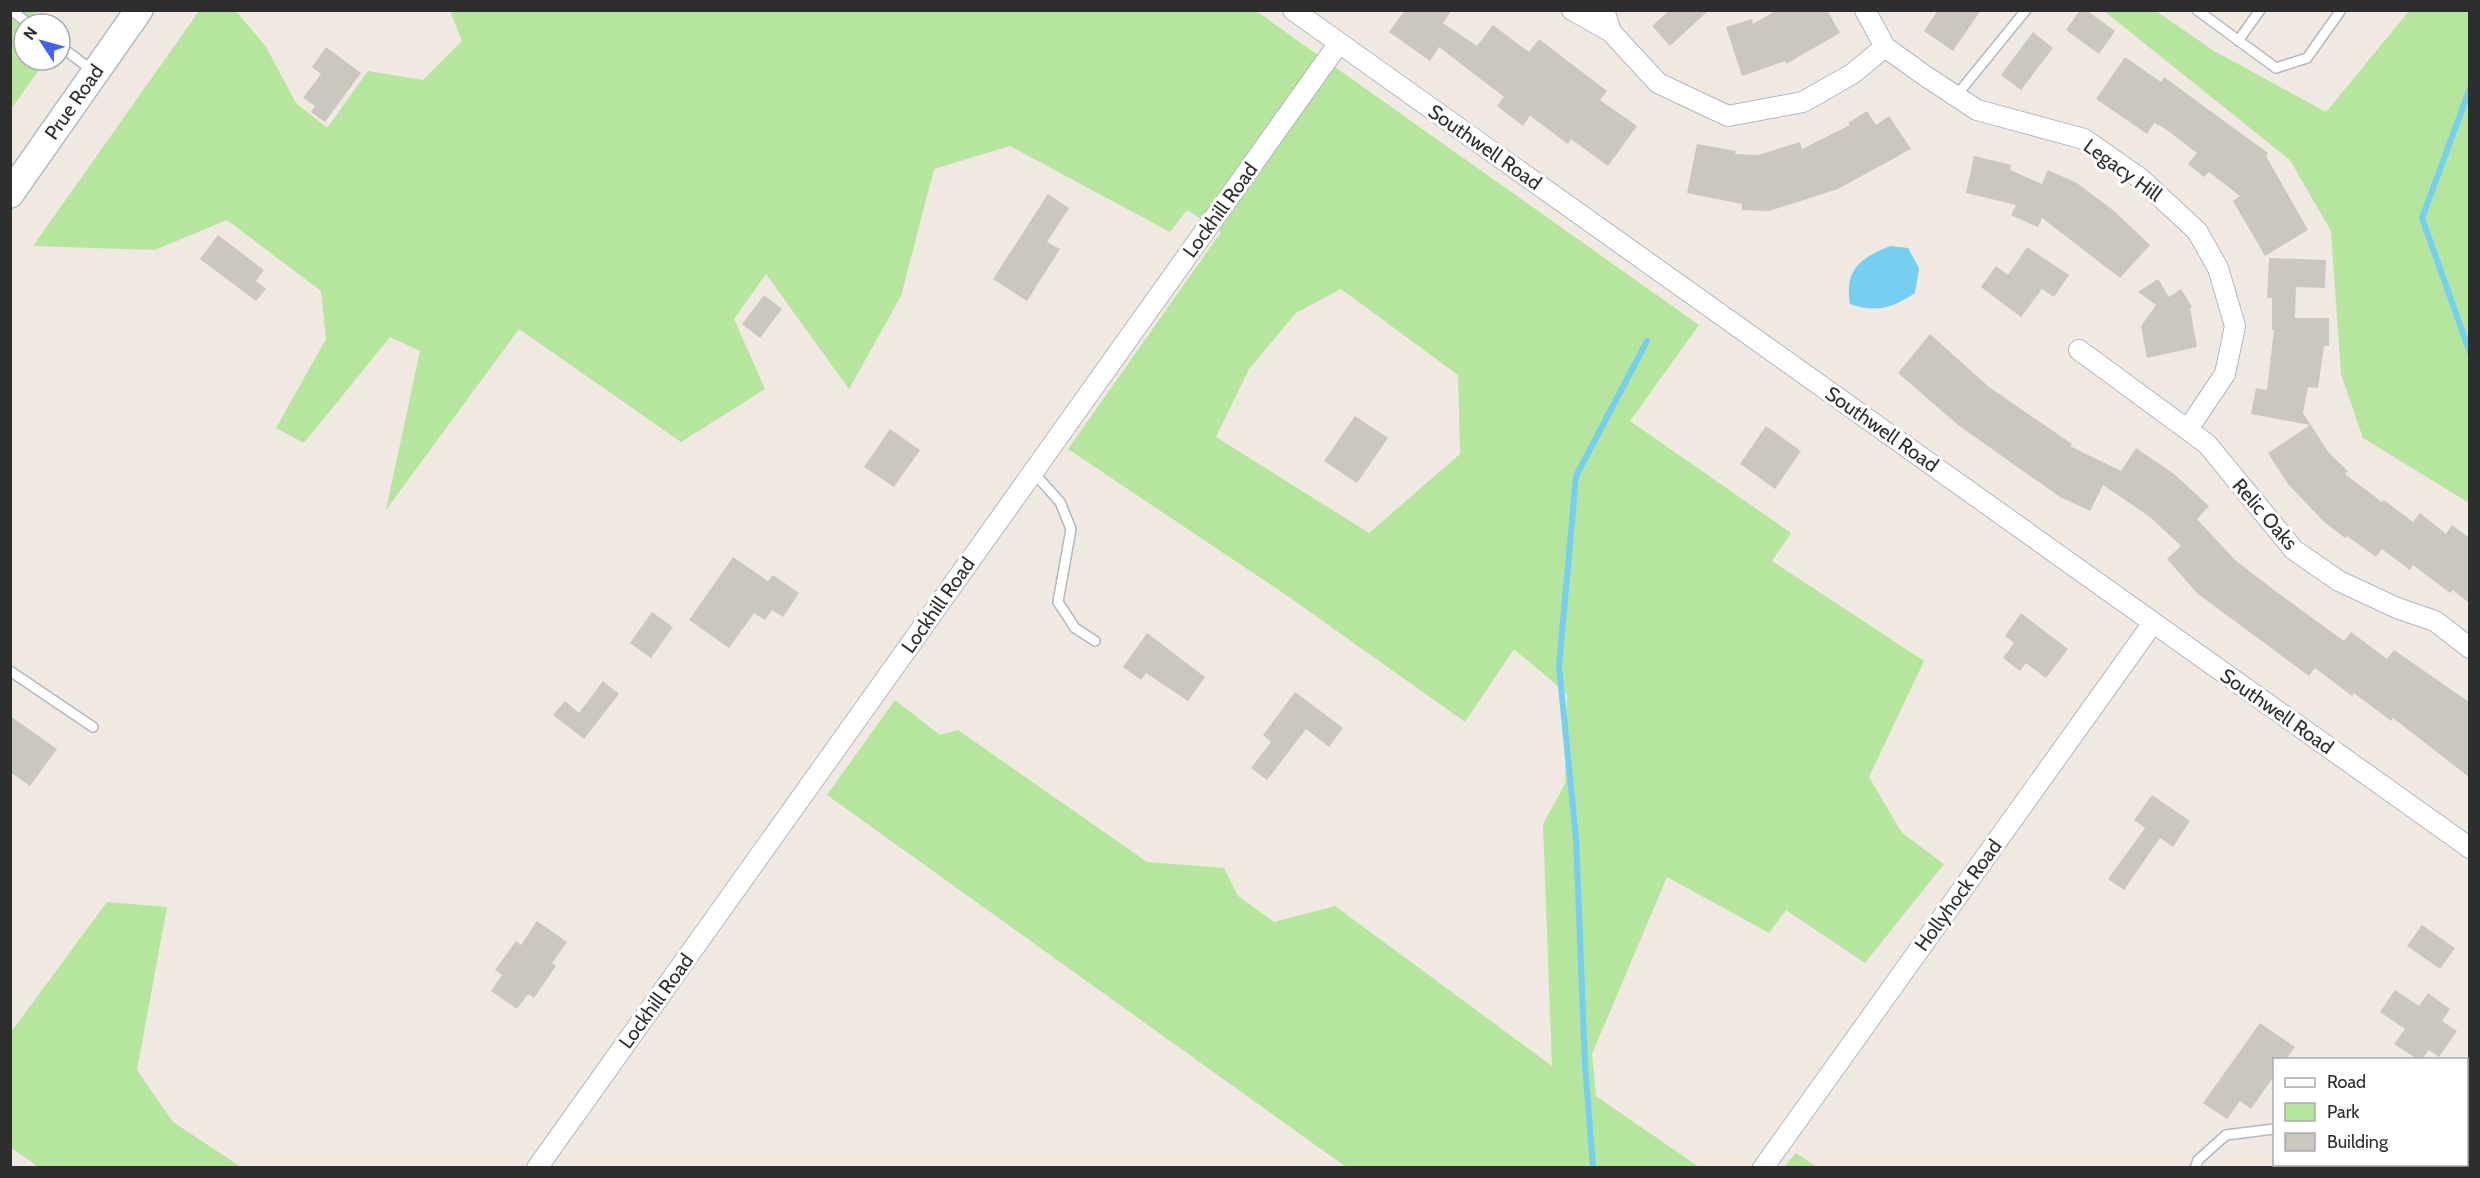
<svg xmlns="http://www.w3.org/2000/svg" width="2480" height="1178" viewBox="0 0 2480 1178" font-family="Cabin,sans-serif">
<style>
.green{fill:#b6e59e;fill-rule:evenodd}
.water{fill:#75cff0}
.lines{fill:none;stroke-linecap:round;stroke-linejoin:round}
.stream{stroke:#75cff0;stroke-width:6}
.building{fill:#cbc7bf}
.lane-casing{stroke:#b4b7c1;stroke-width:12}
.street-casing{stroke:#b4b7c1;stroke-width:22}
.secondary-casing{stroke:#b4b7c1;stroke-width:30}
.lane{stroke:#fff;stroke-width:9}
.street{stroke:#fff;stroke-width:20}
.secondary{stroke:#fff;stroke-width:27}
.labels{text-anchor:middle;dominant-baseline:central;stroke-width:6;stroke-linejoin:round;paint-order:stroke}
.street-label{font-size:20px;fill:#2e2e2e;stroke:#fff}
</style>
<rect width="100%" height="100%" fill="#efe9e1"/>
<!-- green -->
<path class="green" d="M11 11H33L51 24H24V60H46L11 109Z
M199 11H236L266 47 296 103 327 128 368 71 423 80 462 41 450 11H1256L1699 325 1630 421 1791 533 1772 561 1924 661 1869 777 1902 833 1944 864 1865 963 1786 910 1769 933 1667 877 1592 1054 1596 1096 1699 1167H1346L827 795 895 700 940 735 958 730 1147 862 1224 868 1238 896 1274 922 1335 906 1552 1066 1543 824 1565 784 1567 694 1514 649 1465 722 1289 597 1068 449 1221 232 1187 210 1170 232 1010 146 934 169 901 296 849 389 766 274 734 319 765 389 681 442 519 329 386 510 420 351 390 337 304 443 276 428 326 339 321 291 227 220 155 250 33 246ZM1341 289 1458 375 1460 454 1369 533 1216 437 1249 369 1296 313Z
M2104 11H2156L2214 51 2326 112 2409 11H2469V503L2363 438 2341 374 2331 231 2290 160Z
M107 902 167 907 137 1070 173 1122 241 1167H34L36 1165 11 1148V1032Z
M1796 1153 1817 1167H1784Z"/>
<!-- water -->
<path class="water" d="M1890 246 1908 248 1919 268 1915 293C1893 308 1876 313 1850 304 1844 269 1861 258 1890 246Z"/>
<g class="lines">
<!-- stream -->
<path class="stream" d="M2470 88 2422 218 2470 353
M1593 1168 1585 1065 1576 838 1559 666 1576 476 1647 341"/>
</g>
<!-- building -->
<path class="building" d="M1405 10H1452L1443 23 1477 46 1493 25 1529 52 1539 39 1607 91 1600 100 1637 126 1608 166 1571 139 1568 144 1530 116 1523 126 1497 106 1504 97 1439 47 1430 61 1389 32Z
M1670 10H1709L1670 46 1652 26Z
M1777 10H1827L1840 33 1786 64 1785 61 1742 76 1726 27 1752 19 1753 24Z
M1938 10H1981L1953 51 1924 31Z
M2080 10H2086L2115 31 2099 54 2066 30Z
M2033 32 2053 48 2021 90 2001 75Z
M326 47 361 73 325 122 311 112 315 106 303 98 321 74 312 67Z
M2125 57 2161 82 2164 77 2268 153 2266 156 2308 230 2265 256 2233 201 2240 196 2209 172 2204 177 2188 164 2197 153 2164 128 2154 123 2147 134 2096 99Z
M1867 111 1876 125 1889 116 1911 149 1838 189 1769 211 1742 210V204L1687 193 1697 144 1736 151 1735 154 1758 155 1800 142 1802 149 1850 125 1848 123Z
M1974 156 2011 165 2010 170 2042 184 2048 170 2077 183 2113 210 2150 245 2120 278 2042 218 2038 227 2011 215 2016 205 1966 193Z
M1048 194 1069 208 1047 242 1060 249 1027 301 993 279Z
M218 235 264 270 256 281 266 289 256 301 200 259Z
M2027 247 2069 275 2054 297 2042 289 2021 317 1981 287 1996 266 2008 275Z
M2269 258 2326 260 2325 288 2296 287 2295 318H2329V346H2324L2318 388 2308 387 2303 413 2329 453 2348 471 2345 474 2382 502 2384 500 2413 522 2420 513 2446 534 2452 525 2469 538V603L2453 590 2450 593 2413 565 2410 570 2382 549 2376 557 2347 536 2345 538 2323 521 2288 484 2268 453 2310 425 2251 414 2256 388 2267 390 2274 330H2272V298H2267Z
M2158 279 2169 297 2181 289 2192 307 2190 308 2197 347 2147 358 2141 326 2156 305 2138 292Z
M764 295 782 309 760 338 742 324Z
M1930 334 1989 387 2072 444 2070 446 2121 471 2136 448 2174 474 2209 506 2197 519 2235 560 2270 587 2344 641 2351 632 2387 659 2394 650 2469 702V777L2393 718 2391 721 2354 693 2352 696 2315 668 2309 676 2198 594 2167 559 2181 546 2150 517 2103 485 2090 511 2060 497 1958 425 1898 373Z
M1355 416 1388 438 1357 483 1324 461Z
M1766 426 1801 451 1775 489 1740 464Z
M890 429 920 450 894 487 864 467Z
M733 557 768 581 773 575 799 593 783 617 772 610 765 620 754 613 729 648 689 620Z
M652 612 673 627 651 658 630 643Z
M2021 613 2068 649 2046 678 2026 663 2020 671 2003 658 2014 643 2005 636Z
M1147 633 1205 677 1188 701 1146 673 1141 680 1123 667Z
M603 681 619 694 584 739 553 715 565 701 579 713Z
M1295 692 1343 728 1329 747 1306 729 1267 780 1251 768 1271 742 1263 735Z
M10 716 57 749 30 786 10 772Z
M2152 795 2190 821 2173 847 2160 838 2124 890 2108 879 2145 828 2134 820Z
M537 921 567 942 552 963 556 966 534 998 528 994 517 1009 491 991 502 975 495 970 516 941 521 945Z
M2422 925 2455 948 2440 969 2407 946Z
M2395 990 2419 1006 2428 993 2450 1009 2442 1021 2457 1031 2439 1057 2429 1050 2422 1059H2417L2394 1044 2405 1029 2380 1012Z
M2260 1023 2295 1047 2286 1059H2274V1076L2251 1109 2240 1101 2227 1119 2203 1103Z"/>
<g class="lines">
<!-- lane casing -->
<g class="lane-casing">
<path id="lane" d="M11 10 29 24
M2197 10 2276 68 2307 58 2341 10
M2238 41 2260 10
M60 46 93 71
M1956 96 2026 10
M1033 472 1060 502 1071 529 1058 602 1075 628 1095 641
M10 671 93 727
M2368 1164 2375 1168
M2195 1168 2198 1160 2226 1135 2274 1129
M2333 1168 2342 1164"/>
</g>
<!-- street casing -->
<g class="street-casing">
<path id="street" d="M1293 10 2470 848
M1572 10 1611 32
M1604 10 1611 32 1658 83 1728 116 1803 102 1852 74 1885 47
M1865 10 1885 47 1924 75 1977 110 2084 139 2141 179 2197 231 2218 268 2235 326 2225 374 2188 429
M2079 350 2207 444 2294 550 2339 581 2397 608 2435 621 2470 648
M537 1168 1339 43
M1763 1168 2153 623"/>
</g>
<!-- secondary casing -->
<g class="secondary-casing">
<path id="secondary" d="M10 194 139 10"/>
</g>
<!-- lane -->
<use href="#lane" class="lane"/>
<!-- street -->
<use href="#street" class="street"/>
<!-- secondary -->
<use href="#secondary" class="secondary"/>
</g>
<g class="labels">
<!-- street labels -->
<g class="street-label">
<text transform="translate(74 102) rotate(-55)">Prue Road</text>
<text transform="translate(1485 147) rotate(35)">Southwell Road</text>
<text transform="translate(2123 170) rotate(36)">Legacy Hill</text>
<text transform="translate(1220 210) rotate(-54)">Lockhill Road</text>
<text transform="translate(1882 429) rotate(35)">Southwell Road</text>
<text transform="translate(2265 514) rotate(49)">Relic Oaks</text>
<text transform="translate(938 605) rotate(-55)">Lockhill Road</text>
<text transform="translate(2277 711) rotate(35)">Southwell Road</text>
<text transform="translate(1958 895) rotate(-54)">Hollyhock Road</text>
<text transform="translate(656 1001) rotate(-54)">Lockhill Road</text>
</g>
</g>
<!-- border -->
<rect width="2480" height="1178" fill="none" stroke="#2e2e2e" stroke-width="24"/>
<!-- legend -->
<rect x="2273" y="1058" width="195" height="108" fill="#ffffff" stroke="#ababab" stroke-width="1.5"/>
<rect x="2285" y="1078" width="30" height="9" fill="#ffffff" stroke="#ababab" stroke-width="1.5"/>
<text x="2327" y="1088" font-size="18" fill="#2e2e2e">Road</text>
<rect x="2285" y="1103" width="30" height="18" fill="#b6e59e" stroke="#ababab" stroke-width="1.5"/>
<text x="2327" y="1118" font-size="18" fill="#2e2e2e">Park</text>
<rect x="2285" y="1133" width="30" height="18" fill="#cbc7bf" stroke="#ababab" stroke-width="1.5"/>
<text x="2327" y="1148" font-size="18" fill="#2e2e2e">Building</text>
<!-- north arrow -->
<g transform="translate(42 42) rotate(306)"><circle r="28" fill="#ffffff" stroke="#ababab" stroke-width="1.5"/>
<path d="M0-4.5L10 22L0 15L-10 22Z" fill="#4264fb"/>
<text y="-9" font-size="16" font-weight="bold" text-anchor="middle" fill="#2e2e2e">N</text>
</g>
</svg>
